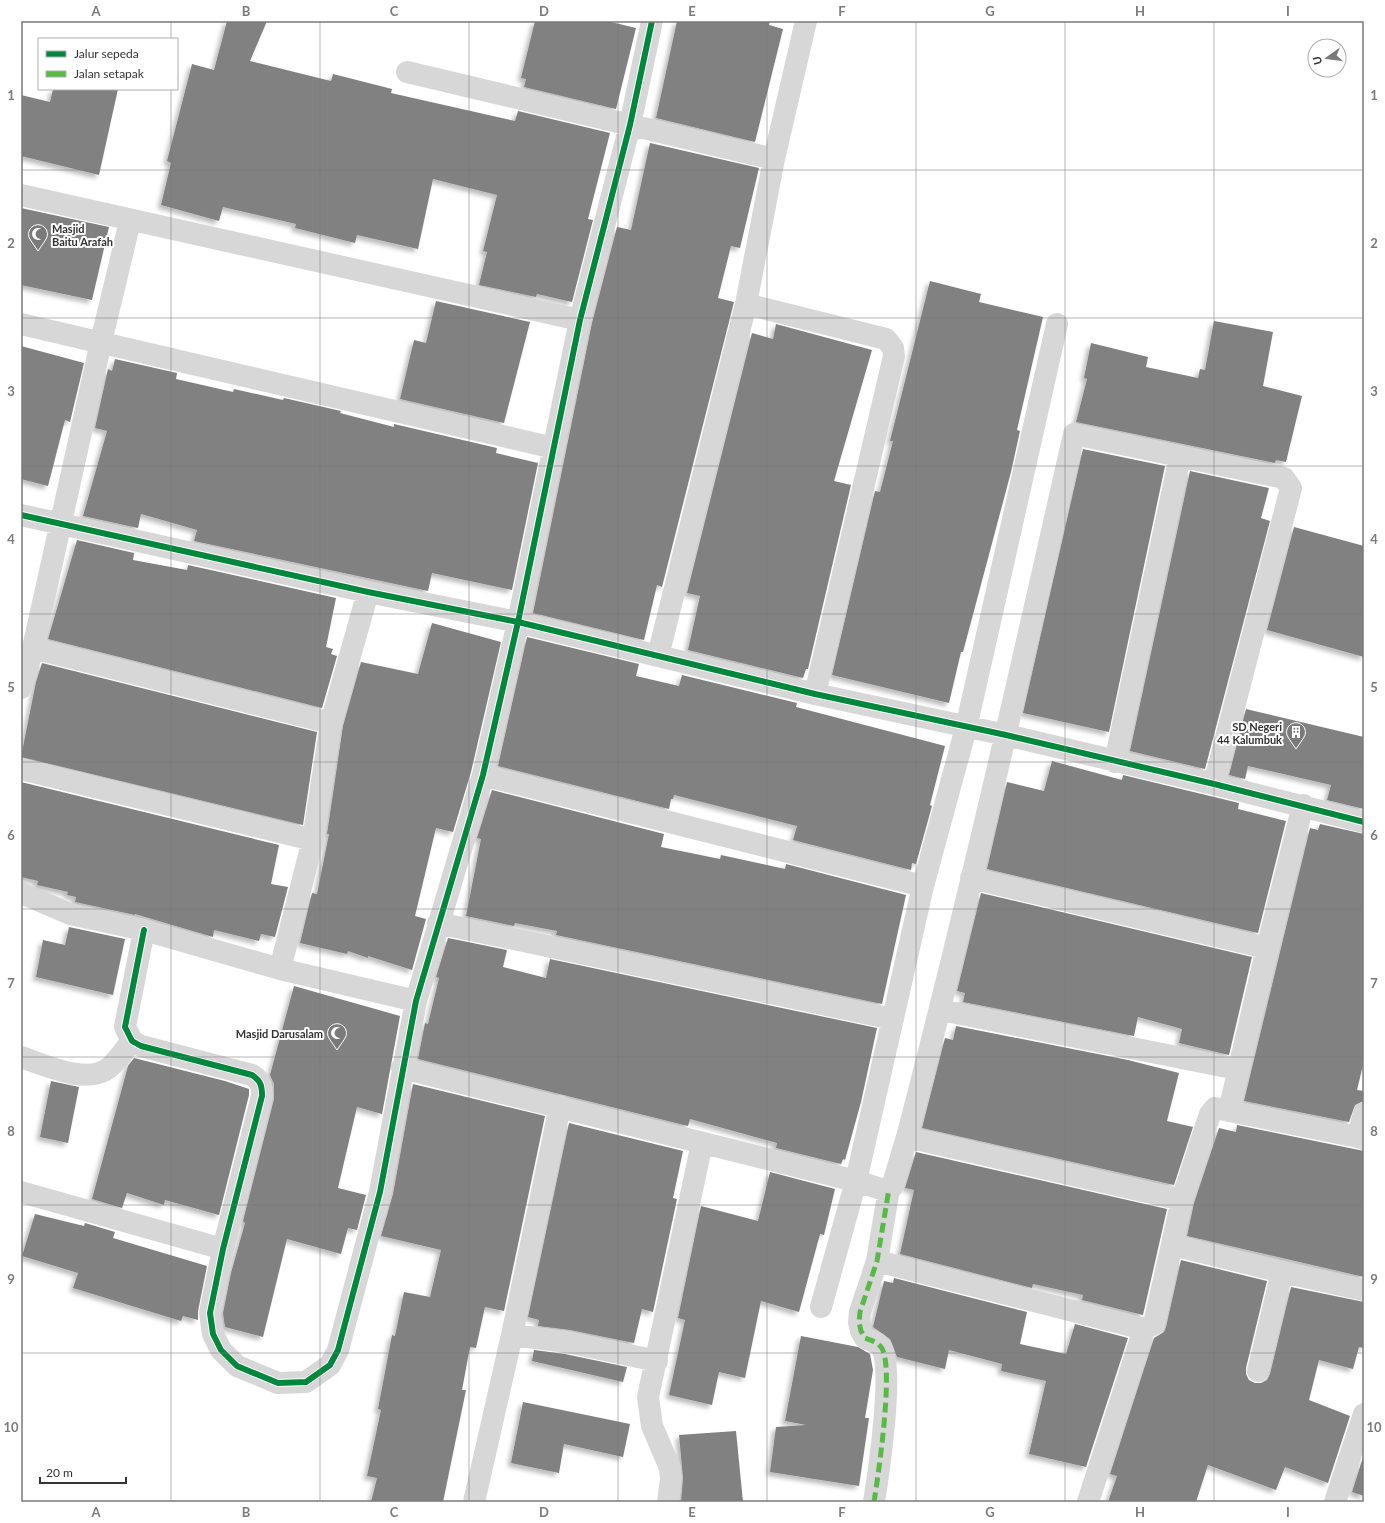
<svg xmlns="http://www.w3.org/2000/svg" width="1385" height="1523" viewBox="0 0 1385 1523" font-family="Lato,sans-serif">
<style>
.building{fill:#818181;filter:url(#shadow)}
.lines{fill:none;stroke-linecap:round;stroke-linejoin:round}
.street{stroke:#d7d7d7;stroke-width:22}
.quiet{stroke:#58b947;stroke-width:5;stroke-dasharray:10 5;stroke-linecap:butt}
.cycleway-casing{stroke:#fff;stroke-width:8}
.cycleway{stroke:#00873e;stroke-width:6}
.grid{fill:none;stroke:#7a7a7a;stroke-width:1;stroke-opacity:0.55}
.labels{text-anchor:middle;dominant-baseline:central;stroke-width:4;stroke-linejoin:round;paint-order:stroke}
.poi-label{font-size:11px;font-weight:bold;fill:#333;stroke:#fff;text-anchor:end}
.neatline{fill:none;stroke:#7a7a7a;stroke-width:1.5}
.grid-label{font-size:13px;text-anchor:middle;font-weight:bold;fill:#7a7a7a}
</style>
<defs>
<filter id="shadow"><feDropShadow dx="-3.5" dy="3.5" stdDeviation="2" flood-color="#0004"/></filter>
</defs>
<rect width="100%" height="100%" fill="#fff"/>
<!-- building -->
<path class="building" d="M227 21H267L250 61 331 81 333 74 392 89 391 93 515 121 518 111 610 133 588 219 593 220 572 302 537 294 536 297 479 285 487 252 483 251 497 195 433 179 418 249 357 235 355 243 295 228 296 224 223 207 219 221 161 205 171 163 167 161 192 64 214 70Z
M535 21H607L636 28 616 109 524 87 526 79 521 78Z
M677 21H770L769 25 783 29 755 142 656 118Z
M53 89H118L99 175 21 156V95L50 102Z
M650 143 759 168 740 248 731 246 718 298 734 302 662 587 657 585 644 640 533 613 592 323 617 227 631 230Z
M21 208 109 227 92 300 21 285Z
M930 281 981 294 979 302 1043 317 1017 430 1020 431 1011 472 963 652H961L949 703 832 675 875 491 880 492 893 441H890Z
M436 301 530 322 504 423 400 399 414 340 426 343Z
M1214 321 1273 332 1263 386 1302 396 1286 462 1276 460 1275 463 1076 422 1087 379 1084 378 1091 343 1148 357 1146 367 1198 378 1200 369 1205 370Z
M776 324 872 350 834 481 851 485 808 669H806L803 678 688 650 700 596 687 593 752 333 773 339Z
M21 346 84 363 70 422 65 420 48 486 21 479Z
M115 359 177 373 176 379 233 392 234 389 283 400 284 398 341 411 340 413 394 427V424L497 448 496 453 538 463 512 590 432 573 428 591 194 541 197 530 141 514 138 528 83 516 107 431 95 428 108 369 112 371Z
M1083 449 1165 466 1109 732 1023 713Z
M1190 471 1269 488 1261 518 1270 521 1205 769 1130 751Z
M1294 527 1364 546V657L1267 630Z
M77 540 134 553 133 560 187 570 188 565 336 598 326 647 333 649 331 654 337 656 322 708 48 639Z
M432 623 501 642 471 772 453 832 436 828 415 916 426 919 412 970 368 956V958L348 951 347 954 300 943 312 893 317 894 329 834H327L343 726 361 662 418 674Z
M527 637 639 664 636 676 679 686 682 675 797 703 796 707 945 746 930 805 932 806 916 864 912 863 911 870 793 840 797 826 674 795 673 799H671L669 809 498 766Z
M42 663 317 732 303 825 21 757 36 682Z
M1246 709 1364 737V809L1327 800 1331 785 1248 766 1245 779 1229 775Z
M1052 761 1122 780 1123 775 1239 803 1238 809 1286 821 1258 933 987 869 1007 782 1044 791Z
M21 782 279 845 271 884 288 887 275 937 261 934 259 941 214 930 213 937 135 914V915L75 902 76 897 67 895 68 892 37 885 38 881 21 877Z
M492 790 664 834 661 847 720 859 721 855 785 869 786 864 906 895 882 1004 556 935 557 931 515 923 514 926 466 916 481 839 477 838Z
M1320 824 1364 834V1061L1357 1090 1364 1091V1101L1355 1105 1349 1122 1244 1101 1310 828 1318 830Z
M981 893 1252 957 1229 1055 1179 1043 1182 1029 1138 1017 1134 1036 963 1002 965 993 957 991Z
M69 927 125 939 113 995 36 977 43 940 65 945Z
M448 938 507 950 503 967 546 978 550 959 877 1028 861 1102 845 1160 843 1159 841 1164 776 1148 777 1143 690 1119 688 1126 418 1059 425 1023 428 1024 439 978 436 977Z
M294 986 400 1016 382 1114 357 1107 338 1188 366 1195 357 1230 348 1228 341 1254 287 1239 263 1337 225 1327 223 1313 231 1273 245 1223 243 1221 274 1099V1084L270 1075Z
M956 1026 1128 1060 1179 1073 1167 1121 1193 1127 1174 1185 922 1128 945 1038 953 1040Z
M134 1058 225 1081 249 1089V1095L219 1215 165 1200 164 1205 127 1193 122 1208 92 1199 128 1066Z
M51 1081 79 1087 68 1143 40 1137Z
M413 1084 545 1116 504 1311 485 1307 476 1348 470 1347 462 1390H466L443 1502H371L377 1478 367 1476 381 1410 378 1409 392 1335 395 1336 404 1292 430 1297 441 1250 381 1236 393 1194Z
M569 1123 683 1151 673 1198 677 1199 653 1312 642 1309 634 1343 570 1330 538 1326 539 1320 528 1317Z
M1237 1125 1364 1151V1277L1187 1236 1194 1203 1219 1128 1236 1132Z
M916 1152 1167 1209 1143 1315 1082 1300 1083 1295 1033 1284 1032 1288 900 1254 914 1190 905 1188Z
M770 1172 835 1189 824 1235 820 1234 799 1312 761 1301 745 1378 719 1372 712 1405 669 1395 685 1320 678 1318 701 1206 758 1221Z
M35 1214 84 1226 85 1223 115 1232 113 1238 207 1266 198 1311V1320L183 1316 181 1321 73 1288 78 1273 22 1256Z
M1181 1260 1267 1281 1246 1368V1374L1249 1380 1255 1383H1261L1267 1380 1270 1374 1291 1287 1364 1302V1348L1359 1347 1353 1369 1319 1360 1309 1400 1350 1416 1328 1483 1285 1467 1276 1490 1208 1465 1196 1502H1108L1117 1476 1110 1474 1154 1338 1164 1332 1166 1327Z
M894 1278 1027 1312 1020 1344 1066 1354 1075 1324 1128 1338 1086 1467 1029 1454 1046 1381 1001 1371 1002 1364 949 1350 945 1369 897 1357 890 1339 873 1327 884 1281 893 1283Z
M801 1336 858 1347 870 1354 873 1370 865 1418H869L859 1486 770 1472 776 1427 806 1425 785 1421Z
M534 1350 565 1354 627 1367 623 1382 532 1361Z
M523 1402 630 1424 623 1457 564 1444 559 1473 511 1463Z
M736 1431 743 1502H681L683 1478 679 1435Z
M1364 1454V1496L1352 1492Z"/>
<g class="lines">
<!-- street -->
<path class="street" d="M407 72 774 159
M21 195 580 320
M746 304 774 159 806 21
M21 324 554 448
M21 515 368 592 518 622 815 694 1006 735 1214 784 1364 822
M33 648 331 723
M658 656 746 304 886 339 893 348 894 356 815 694
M21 688 33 648 101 342 130 221
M1115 762 1180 456
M21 769 313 840
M483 775 923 886
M971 878 1267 948
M21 893 70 914 144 930 280 969 416 1001
M438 923 893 1019
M144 930 125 1027 132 1041 141 1046 252 1075C261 1081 262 1086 262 1096L223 1249 210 1313 213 1334 221 1350 237 1366 278 1383 306 1382 330 1365 338 1350 380 1192 416 1001 483 775 518 622 580 320 630 125 652 21
M280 969 313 840 331 723 368 592
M941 1010 1237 1069
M21 1057C45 1065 88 1086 110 1067 118 1060 125 1049 132 1041
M402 1068 856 1181 884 1190 892 1187 907 1137 1182 1200
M560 1106 512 1335 567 1342 657 1361
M1229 1111 1267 948 1303 805
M1364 1113 1358 1137 1364 1139
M907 1137C968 904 1021 669 1074 434L1284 478 1291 488 1214 784
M21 1192 223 1249
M1173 1245 1282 1272 1364 1290
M877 1261 1144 1329 1154 1324 1182 1200 1210 1114 1215 1108 1358 1137
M821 1307 856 1181 923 886 966 728 1057 324
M1258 1371 1282 1272
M474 1502 512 1335
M668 1502 671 1479 670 1468 652 1426 648 1397 702 1143
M874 1502C878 1477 895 1364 881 1347 877 1342 871 1340 865 1338L861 1331 859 1322 860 1312 877 1261 889 1189
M1088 1502 1144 1329
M1335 1502 1364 1414"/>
<!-- quiet -->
<path class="quiet" d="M874 1502C878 1477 895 1364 881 1347 877 1342 871 1340 865 1338L861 1331 859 1322 860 1312 877 1261 889 1189"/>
<!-- cycleway casing -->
<g class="cycleway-casing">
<path id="cycleway" d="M21 515 368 592 518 622 815 694 1006 735 1214 784 1364 822
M144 930 125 1027 132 1041 141 1046 252 1075C261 1081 262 1086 262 1096L223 1249 210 1313 213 1334 221 1350 237 1366 278 1383 306 1382 330 1365 338 1350 380 1192 416 1001 483 775 518 622 580 320 630 125 652 21"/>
</g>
<!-- cycleway -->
<use href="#cycleway" class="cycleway"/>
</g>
<!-- grid -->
<path class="grid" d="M171 21V39M320 21V1502M469 21V1502M618 21V1502M767 21V1502M916 21V1502M1065 21V1502M1214 21V1502M171 89V1502M21 170H1364M21 318H1364M21 466H1364M21 614H1364M21 762H1364M21 909H1364M21 1057H1364M21 1205H1364M21 1353H1364"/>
<!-- icons -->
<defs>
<g id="mosque-pin" transform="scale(1)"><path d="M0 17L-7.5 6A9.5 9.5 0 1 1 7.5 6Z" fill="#7a7a7a" stroke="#fff"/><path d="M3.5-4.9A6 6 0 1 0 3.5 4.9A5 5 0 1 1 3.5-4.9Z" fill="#fff"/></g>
<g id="building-pin" transform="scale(1)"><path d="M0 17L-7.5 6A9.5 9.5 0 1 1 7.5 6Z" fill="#7a7a7a" stroke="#fff"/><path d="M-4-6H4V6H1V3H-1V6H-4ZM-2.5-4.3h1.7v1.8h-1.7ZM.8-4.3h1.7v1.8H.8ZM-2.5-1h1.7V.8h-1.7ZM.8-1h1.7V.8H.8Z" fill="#fff"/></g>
</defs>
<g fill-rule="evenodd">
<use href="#mosque-pin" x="38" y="234"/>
<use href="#building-pin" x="1296" y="732"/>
<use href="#mosque-pin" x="337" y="1033"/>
</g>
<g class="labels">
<!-- poi labels -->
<g class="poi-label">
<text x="52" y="228" text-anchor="start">Masjid<tspan x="52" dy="13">Baitu Arafah</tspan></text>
<text x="1282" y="726">SD Negeri<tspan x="1282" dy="13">44 Kalumbuk</tspan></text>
<text x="323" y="1033">Masjid Darusalam</text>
</g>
</g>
<!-- border -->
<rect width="1385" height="1523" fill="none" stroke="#ffffff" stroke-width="44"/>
<!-- legend -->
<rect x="38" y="38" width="140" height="52" fill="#ffffff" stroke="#adadad"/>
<rect x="46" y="51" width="20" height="6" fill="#00873e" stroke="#adadad"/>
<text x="74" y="58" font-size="12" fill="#333333">Jalur sepeda</text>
<rect x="46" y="71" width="20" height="6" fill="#58b947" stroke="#adadad"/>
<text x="74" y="78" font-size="12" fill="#333333">Jalan setapak</text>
<!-- north arrow -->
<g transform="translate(1327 58) rotate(256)"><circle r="19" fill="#ffffff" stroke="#adadad"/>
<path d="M0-3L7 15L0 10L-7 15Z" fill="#7a7a7a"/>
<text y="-6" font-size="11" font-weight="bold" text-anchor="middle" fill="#333333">U</text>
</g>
<!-- scale -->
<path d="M40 1477v6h86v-6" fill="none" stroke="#333333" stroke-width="2"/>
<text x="46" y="1477" font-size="12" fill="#333333" stroke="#ffffff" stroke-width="3" paint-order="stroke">20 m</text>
<rect x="22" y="22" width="1341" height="1479" class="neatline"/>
<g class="grid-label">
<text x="96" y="16">A</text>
<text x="246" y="16">B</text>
<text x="394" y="16">C</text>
<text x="544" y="16">D</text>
<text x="692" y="16">E</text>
<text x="842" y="16">F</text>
<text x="990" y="16">G</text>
<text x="1140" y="16">H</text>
<text x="1288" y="16">I</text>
<text x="11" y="100">1</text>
<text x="1374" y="100">1</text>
<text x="11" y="248">2</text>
<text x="1374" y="248">2</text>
<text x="11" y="396">3</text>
<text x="1374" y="396">3</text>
<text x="11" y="544">4</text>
<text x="1374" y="544">4</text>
<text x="11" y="692">5</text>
<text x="1374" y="692">5</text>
<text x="11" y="840">6</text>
<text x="1374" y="840">6</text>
<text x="11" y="988">7</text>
<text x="1374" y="988">7</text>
<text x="11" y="1136">8</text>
<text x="1374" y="1136">8</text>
<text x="11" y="1284">9</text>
<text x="1374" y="1284">9</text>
<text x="11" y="1432">10</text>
<text x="1374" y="1432">10</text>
<text x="96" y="1517">A</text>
<text x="246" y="1517">B</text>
<text x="394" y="1517">C</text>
<text x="544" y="1517">D</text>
<text x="692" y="1517">E</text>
<text x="842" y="1517">F</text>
<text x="990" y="1517">G</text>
<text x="1140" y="1517">H</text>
<text x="1288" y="1517">I</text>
</g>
</svg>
